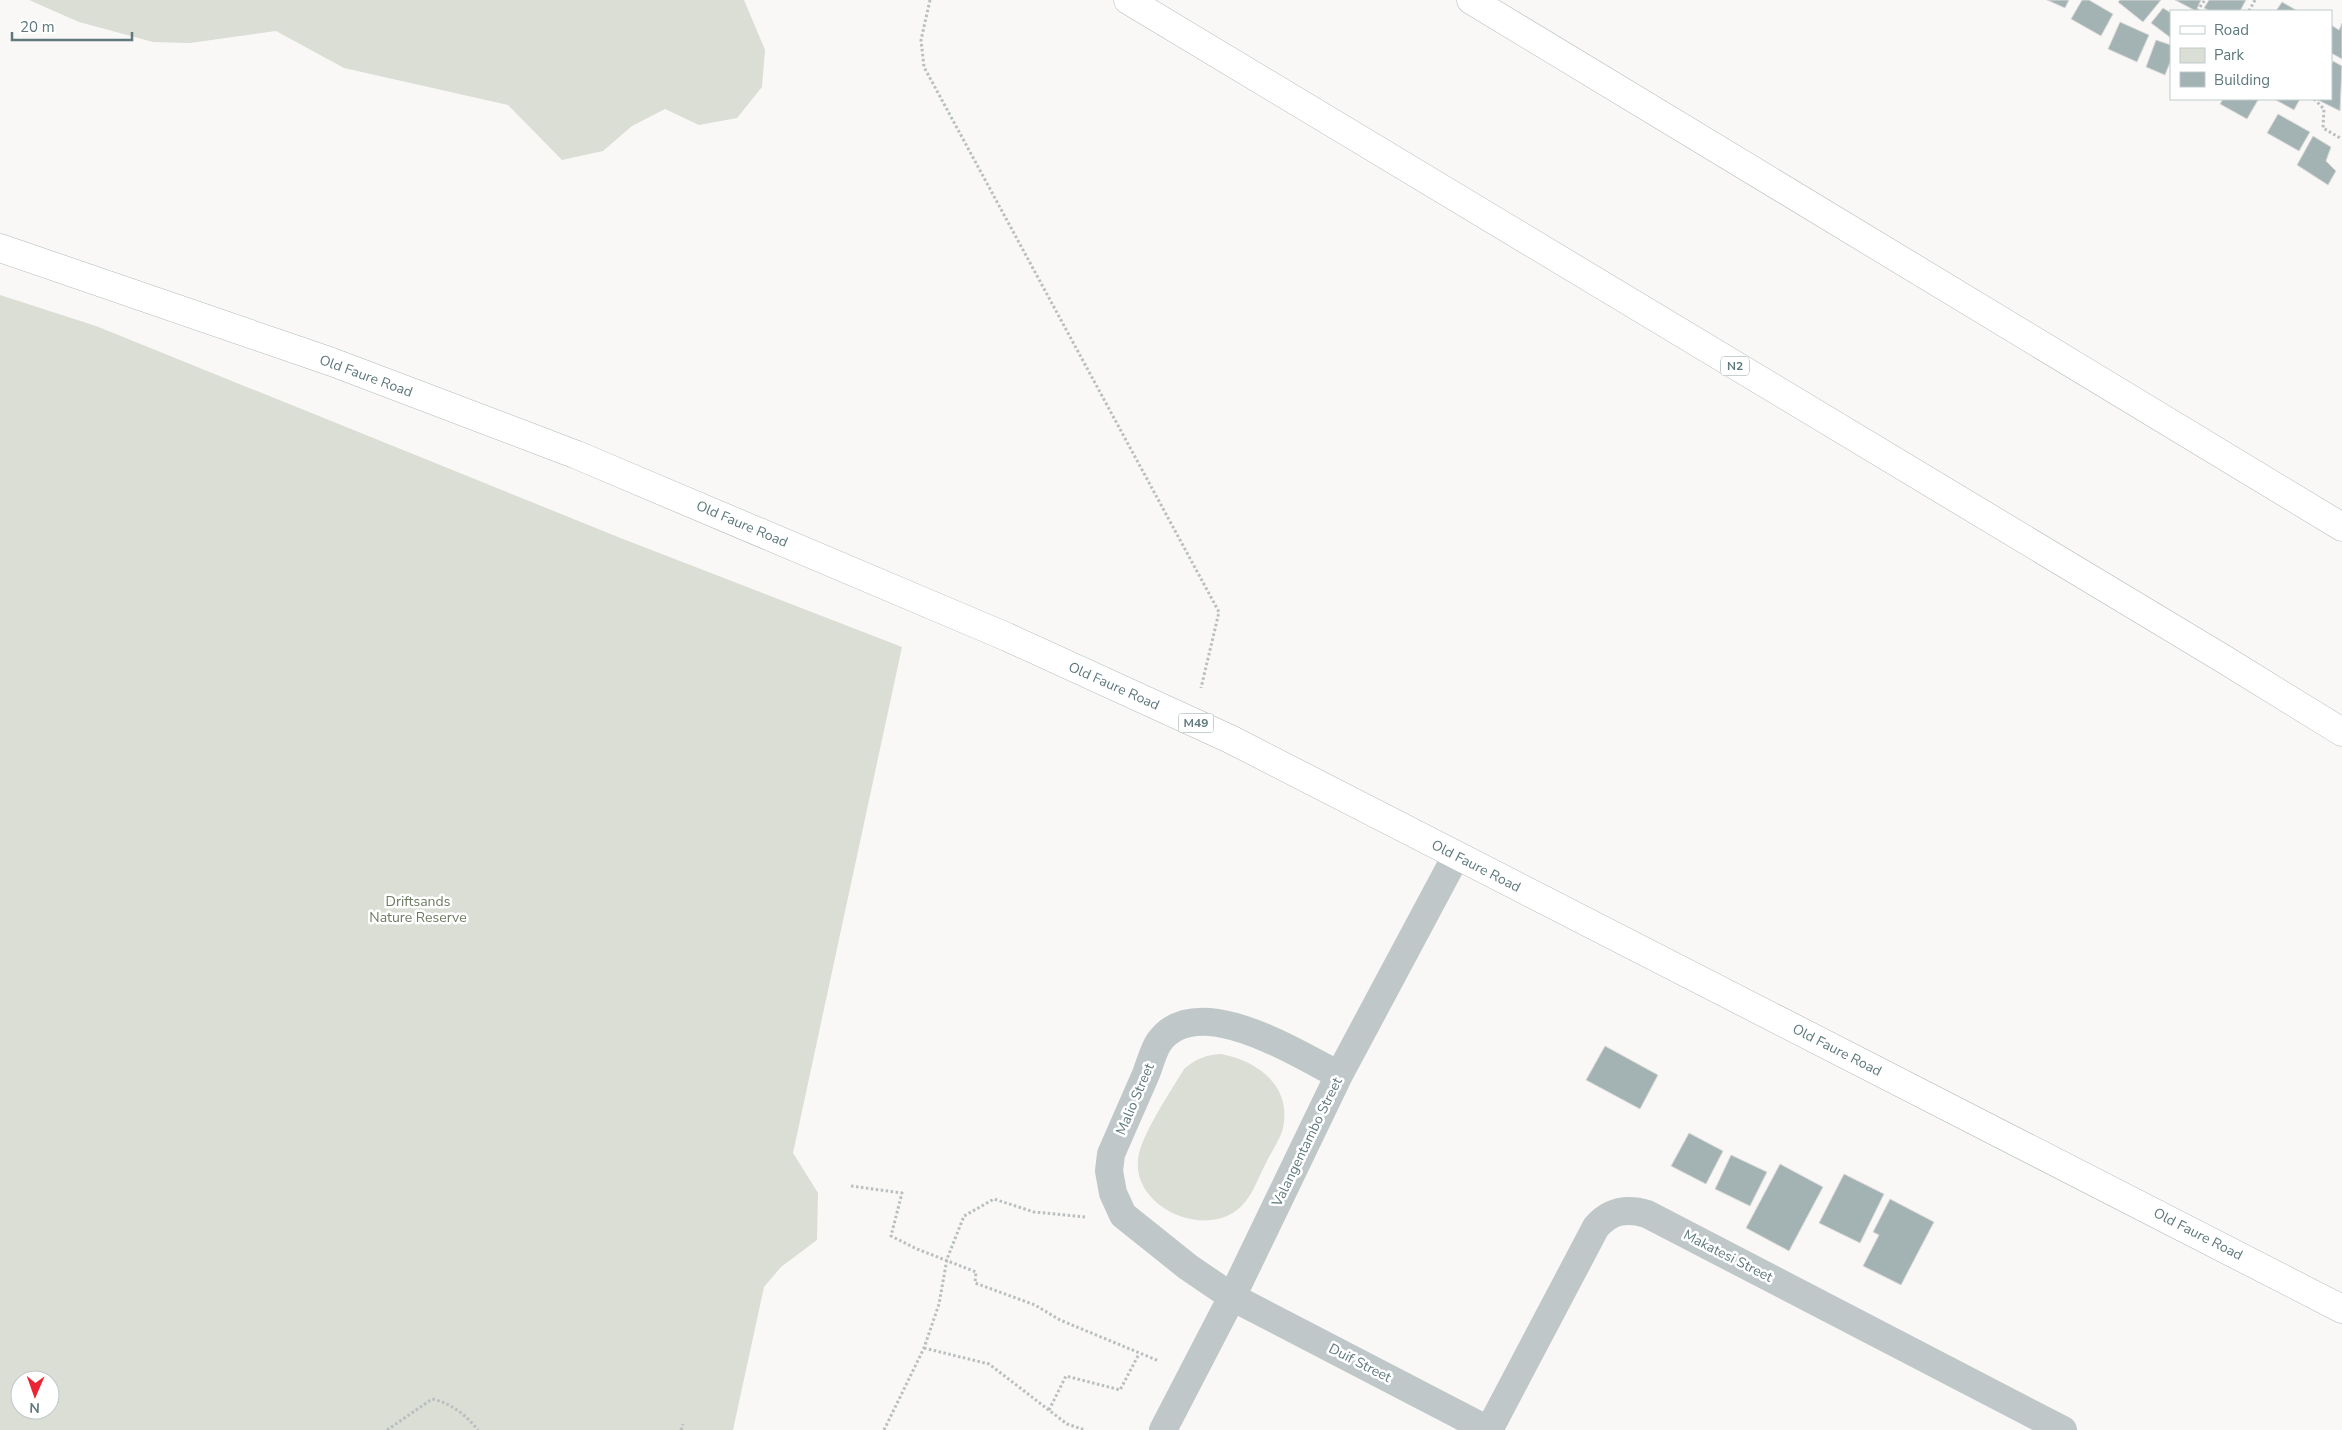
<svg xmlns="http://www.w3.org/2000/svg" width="2342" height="1430" viewBox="0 0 2342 1430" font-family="'Nunito Sans',sans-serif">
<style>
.green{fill:#dbded5;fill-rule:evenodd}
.building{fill:#a3b3b4;stroke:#dadad8}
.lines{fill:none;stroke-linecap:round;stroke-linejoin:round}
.primary-casing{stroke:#b0babb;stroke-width:29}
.motorway-casing{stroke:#b2babb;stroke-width:29}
.path{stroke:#b9bfc0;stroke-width:3;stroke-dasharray:2.5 2.5;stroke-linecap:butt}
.minor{stroke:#bfc7c8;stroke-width:28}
.primary{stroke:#fff;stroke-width:28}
.motorway{stroke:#fff;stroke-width:28}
.labels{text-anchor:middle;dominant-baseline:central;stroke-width:5;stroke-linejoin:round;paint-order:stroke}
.shield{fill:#fff;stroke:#8ea0a3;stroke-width:1}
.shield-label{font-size:12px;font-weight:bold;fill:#5e787c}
.street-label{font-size:14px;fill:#5e787c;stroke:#fff}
.park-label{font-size:14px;fill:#6e7a62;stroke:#fff}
</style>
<rect width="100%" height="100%" fill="#f9f8f6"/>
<!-- green -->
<path class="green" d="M29 0H744L765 50 762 87 737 118 699 125 665 109 632 126 603 151 562 160 508 105 344 68 276 31 190 43 153 42 79 22Z
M0 295 96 326 623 539 902 647 793 1153 818 1193 817 1240 781 1267 764 1287 733 1430H0ZM20 1380H50V1410H20Z
M1221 1054C1258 1061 1292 1086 1283 1128 1280 1140 1270 1154 1265 1165 1257 1180 1251 1200 1237 1210 1201 1238 1133 1206 1138 1160 1140 1136 1171 1091 1184 1069 1196 1059 1205 1055 1221 1054Z"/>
<!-- building -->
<path class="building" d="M2047 0H2069L2065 8Z
M2082 0H2089L2113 14 2101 36 2071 19Z
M2120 0H2161L2143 22 2118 2Z
M2175 0H2201L2196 11Z
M2209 0H2246L2240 11H2210L2204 8Z
M2282 2 2296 10 2295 11H2276Z
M2163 8 2171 13V38L2151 23Z
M2120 22 2149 35 2137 62 2108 49Z
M2342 23V59L2331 53V25L2339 30Z
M2156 40 2171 45V60L2165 75 2146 67Z
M2333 61 2342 66 2340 111 2316 99H2331V66Z
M2223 99H2255L2258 100 2247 119 2220 104Z
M2274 99H2300L2294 110Z
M2278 114 2310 132 2299 151 2267 133Z
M2313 136 2331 147 2326 161 2336 171 2328 185 2297 165Z
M1605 1046 1658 1075 1640 1109 1586 1080Z
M1689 1133 1723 1151 1706 1184 1671 1166Z
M1731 1155 1767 1172 1750 1206 1715 1189Z
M1780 1164 1823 1187 1789 1251 1746 1228Z
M1844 1174 1884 1194 1860 1243 1819 1223Z
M1890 1199 1934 1222 1901 1285 1863 1266 1879 1235 1873 1232Z"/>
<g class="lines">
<!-- primary casing -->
<g class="primary-casing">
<path id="primary" d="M0 248 332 362 577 455 1007 637 1230 739 2342 1309"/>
</g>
<!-- motorway casing -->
<g class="motorway-casing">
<path id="motorway" d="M1128 0 2222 658 2342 732
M1471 0 2342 527"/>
</g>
<!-- path -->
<path class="path" d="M930 0 921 40 924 67 1219 612 1201 688
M2197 11 2205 0
M2249 11 2255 0
M2314 99 2324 109 2323 128 2342 139
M851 1186 902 1193 891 1236 917 1249 976 1272 975 1283 1035 1305 1060 1320 1159 1361
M924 1348 989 1364 1067 1424 1085 1430
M1049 1410 1066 1376 1120 1390 1139 1354
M387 1430 432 1399C451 1403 466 1415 478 1430
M681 1430 683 1424
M884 1430 924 1348 939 1304 947 1259 964 1216 994 1199 1034 1212 1085 1217"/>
<!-- minor -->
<path class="minor" d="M1339 1075C1297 1054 1197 989 1159 1042 1153 1051 1150 1064 1146 1074 1134 1101 1123 1127 1111 1154L1109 1171 1113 1193 1123 1215 1188 1267 1232 1297 1488 1430
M1163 1430 1232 1297 1339 1075 1456 856
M1489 1430 1596 1227C1611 1210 1627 1208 1647 1214L2063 1430"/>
<!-- primary -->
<use href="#primary" class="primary"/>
<!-- motorway -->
<use href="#motorway" class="motorway"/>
</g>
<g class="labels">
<!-- shield labels -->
<g class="shield">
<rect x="1721" y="356.5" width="28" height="19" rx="4"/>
<rect x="1178.5" y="713.5" width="35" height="19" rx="4"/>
</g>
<g class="shield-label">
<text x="1735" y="366">N2</text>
<text x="1196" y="723">M49</text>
</g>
<!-- street labels -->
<g class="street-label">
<text transform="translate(366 376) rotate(20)">Old Faure Road</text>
<text transform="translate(742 524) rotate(23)">Old Faure Road</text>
<text transform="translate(1114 686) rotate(24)">Old Faure Road</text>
<text transform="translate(1476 866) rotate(27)">Old Faure Road</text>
<text transform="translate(1837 1050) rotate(27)">Old Faure Road</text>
<text transform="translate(1135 1099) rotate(-67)">Malio Street</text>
<text transform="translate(1307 1142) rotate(-64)">Valangentambo Street</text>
<text transform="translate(2198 1234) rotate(27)">Old Faure Road</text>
<text transform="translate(1728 1256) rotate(27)">Makatesi Street</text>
<text transform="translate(1360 1363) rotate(27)">Duif Street</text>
</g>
<!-- park labels -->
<g class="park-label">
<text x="418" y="901">Driftsands<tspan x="418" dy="16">Nature Reserve</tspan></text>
</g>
</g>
<!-- legend -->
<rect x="2170" y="10" width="162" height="90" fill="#ffffff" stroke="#bfc9cb"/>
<rect x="2180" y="26" width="25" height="8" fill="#ffffff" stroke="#bfc9cb"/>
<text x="2214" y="35" font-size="15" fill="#5e787c">Road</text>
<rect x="2180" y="48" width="25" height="15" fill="#dbded5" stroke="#bfc9cb"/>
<text x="2214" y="60" font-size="15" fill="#5e787c">Park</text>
<rect x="2180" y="72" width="25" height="15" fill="#a3b3b4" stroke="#bfc9cb"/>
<text x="2214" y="85" font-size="15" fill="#5e787c">Building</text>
<!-- north arrow -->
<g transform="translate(35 1395) rotate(182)"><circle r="24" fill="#ffffff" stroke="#bfc9cb"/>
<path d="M0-4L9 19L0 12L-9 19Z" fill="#eb2433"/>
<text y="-8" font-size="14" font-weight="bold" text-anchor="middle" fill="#5e787c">N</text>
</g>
<!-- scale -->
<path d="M12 32v8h120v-8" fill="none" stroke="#5e787c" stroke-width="2.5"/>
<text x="20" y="32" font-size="15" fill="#5e787c" stroke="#ffffff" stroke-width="4" paint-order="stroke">20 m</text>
</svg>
